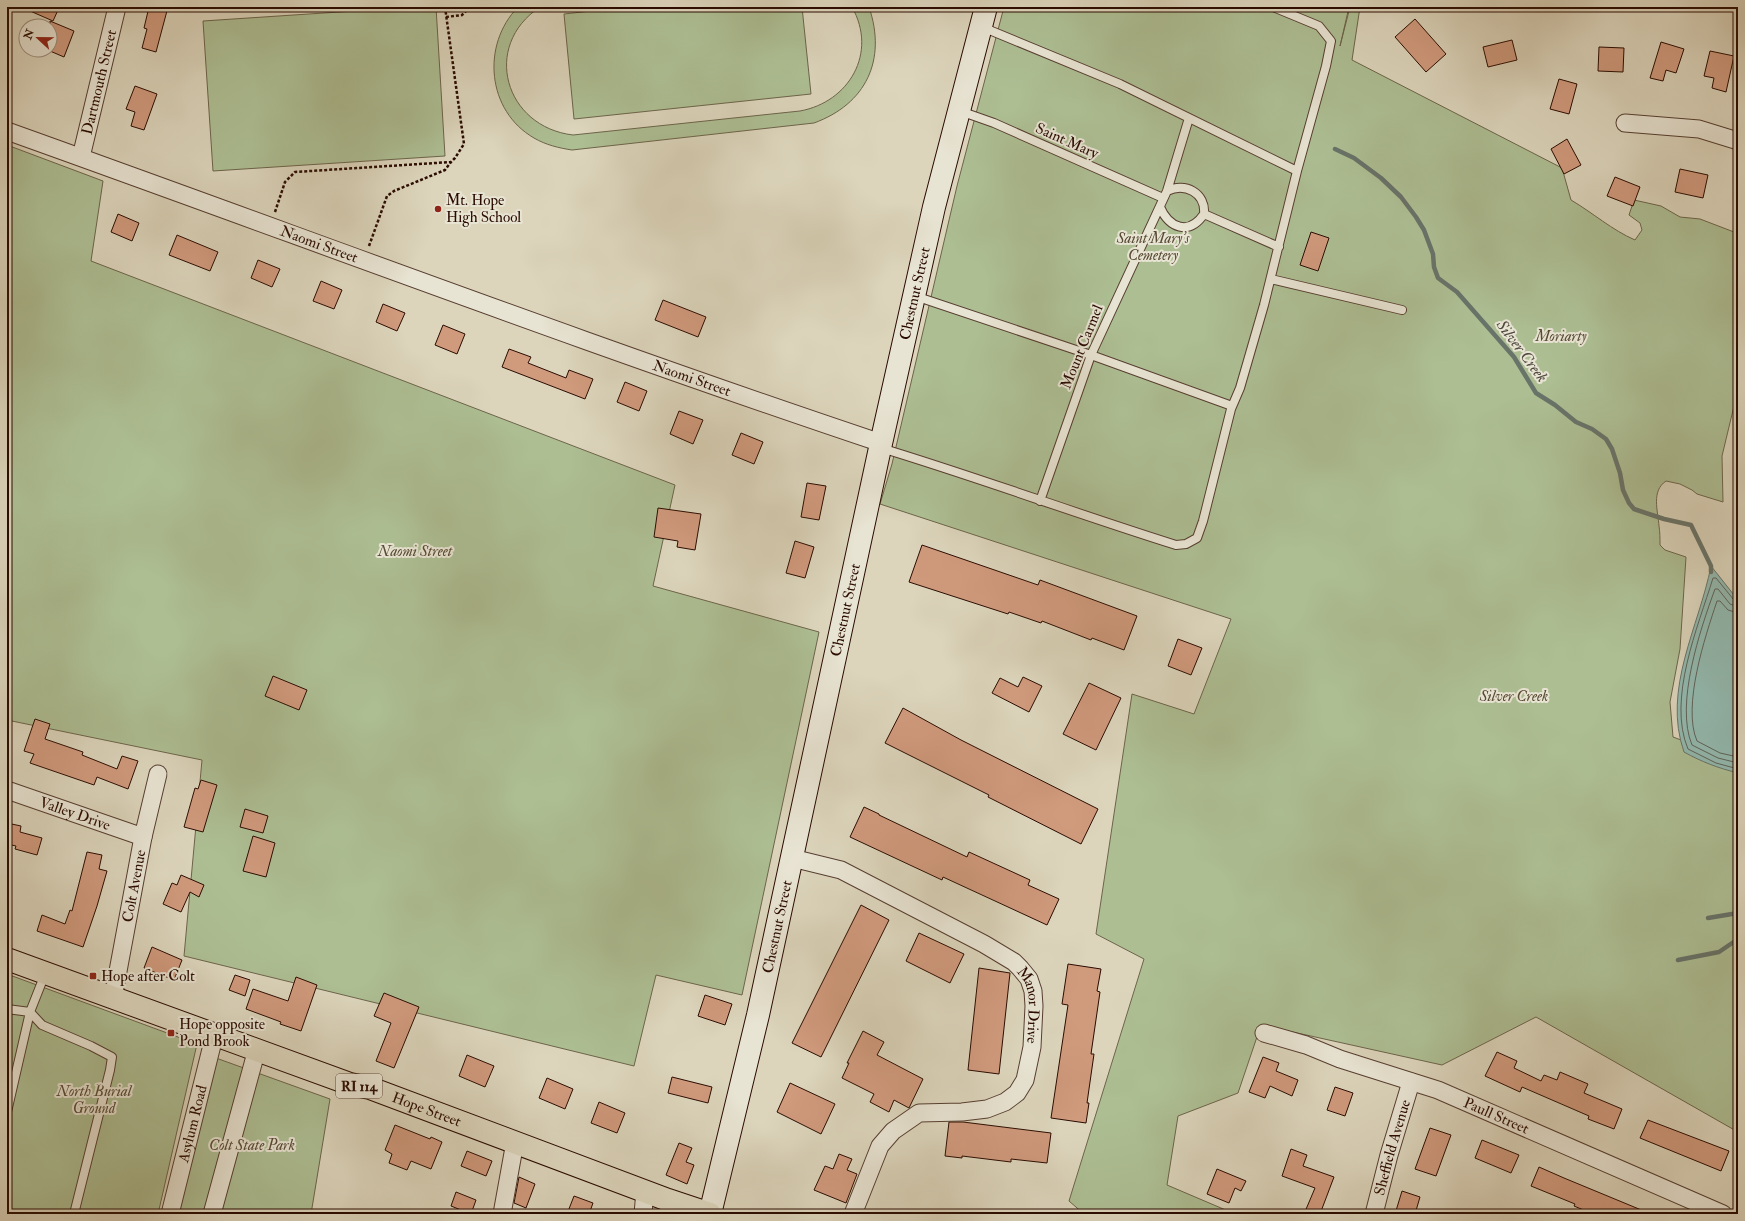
<svg xmlns="http://www.w3.org/2000/svg" width="1745" height="1221" viewBox="0 0 1745 1221" font-family="'IM FELL Double Pica',serif">
<style>
.green{fill:#adbe93;stroke:#6c644a}
.water{fill:#92b9af;stroke:#687369}
.lines{fill:none;stroke-linecap:round;stroke-linejoin:round}
.shore{stroke:#5e6258;stroke-width:1}
.stream{stroke:#687369;stroke-width:4.5}
.building{fill:#d09a7d;stroke:#2a0b01}
.lane-casing{stroke:#563e30;stroke-width:10}
.street-casing{stroke:#563e30;stroke-width:19}
.secondary-casing{stroke:#2a0b01;stroke-width:24}
.primary-casing{stroke:#2a0b01;stroke-width:24}
.path{stroke:#2a0b01;stroke-width:2.5;stroke-dasharray:3 2;stroke-linecap:butt}
.lane{stroke:#e8e4d3;stroke-width:8}
.street{stroke:#e8e4d3;stroke-width:17}
.secondary{stroke:#e8e4d3;stroke-width:22}
.primary{stroke:#dcd5bc;stroke-width:22}
.poi-dot{fill:#8f2418;stroke:#e8e4d3;stroke-width:1.5}
.labels{text-anchor:middle;dominant-baseline:central;stroke-width:4;stroke-linejoin:round;paint-order:stroke}
.shield{fill:#e8e4d3;stroke:#634c40;stroke-width:1}
.shield-label{font-size:14px;font-weight:bold;fill:#2a0b01}
.street-label{font-size:15px;fill:#2a0b01;stroke:#e8e4d3}
.poi-label{font-size:15px;fill:#2a0b01;stroke:#e8e4d3;text-anchor:start}
.park-label{font-size:15px;font-style:italic;fill:#584a34;stroke:#e8e4d3}
.water-label{font-size:16px;font-style:italic;fill:#4e483e;stroke:#e8e4d3}
</style>
<rect width="100%" height="100%" fill="#dcd5bc"/>
<filter id="stains"><feTurbulence type="fractalNoise" baseFrequency=".005" numOctaves="4"/><feColorMatrix values="0 0 0 0 .2 0 0 0 0 .09 0 0 0 0 .02 0 0 0 .5 -.17"/></filter>
<radialGradient id="worn" r=".72"><stop offset=".6" stop-color="#630" stop-opacity="0"/><stop offset="1" stop-color="#630" stop-opacity=".3"/></radialGradient>
<!-- green -->
<path class="green" d="M415 7H436L445 156 213 171 203 21Z
M518 7H540C481 46 505 127 573 135L800 111C849 102 878 53 852 7H869C887 60 866 104 814 123L572 150C559 148 546 145 534 138 487 111 481 45 518 7Z
M627 7H802L811 94 574 119 564 14Z
M1004 7H1349L1340 46 1350 7H1360L1352 60 1562 168 1571 200C1593 213 1612 230 1635 240L1642 230 1640 223 1629 215 1634 200 1661 206 1680 217 1700 219 1734 232 1738 229V399L1734 406 1722 456 1723 502 1697 494 1692 490 1680 484 1666 481C1651 491 1658 511 1659 526 1660 532 1660 539 1660 545L1665 550 1686 557 1680 649 1670 702 1673 737 1738 761V1132L1536 1017 1442 1065 1261 1025 1238 1093 1178 1116 1167 1185 1228 1211 1226 1214H1084L1069 1201 1144 959 1096 934 1132 694 1194 714 1231 619 880 504 892 464 957 186Z
M7 145 103 181 91 261 675 485 653 586 819 632 742 995 656 975 634 1066 184 956 202 760 7 720Z
M7 974 197 1044 158 1214H7Z
M202 1053 330 1099 311 1214H167Z"/>
<!-- water -->
<path class="water" d="M1711 566 1738 600V773C1718 768 1702 762 1684 752 1662 689 1699 627 1711 566Z"/>
<g class="lines">
<!-- shore -->
<path class="shore" d="M1738 602 1734 600 1716 578H1713C1698 627 1667 699 1688 749L1716 763 1738 769
M1738 607 1730 604 1718 589H1715C1700 630 1675 704 1692 745L1718 758 1738 763
M1738 613 1728 610 1720 601H1717C1705 637 1682 706 1697 741L1720 753 1738 757"/>
<!-- stream -->
<path class="stream" d="M1335 149 1354 158 1381 178 1401 197 1416 217 1424 230 1433 254 1434 267 1438 278 1457 292 1514 357 1536 393 1555 405 1576 422 1592 429 1606 439 1612 449 1620 473 1623 490 1629 503 1634 509 1664 519 1691 525 1711 566V572
M1708 918 1738 913
M1678 960 1719 952 1738 939"/>
</g>
<!-- building -->
<path class="building" d="M21 7H51L58 10 53 21Z
M149 7H168L156 52 142 48 147 29 144 28Z
M1415 19 1446 54 1426 72 1395 37Z
M50 21 74 31 64 57 50 51Z
M1512 40 1517 60 1488 67 1483 47Z
M1661 42 1684 49 1676 73 1666 70 1663 81 1650 78Z
M1599 47 1624 48 1623 72 1598 71Z
M1710 51 1734 56 1726 92 1712 88 1714 78 1704 76Z
M1559 79 1577 84 1569 114 1550 109Z
M135 86 157 94 144 130 131 126 135 112 126 109Z
M1567 139 1581 165 1564 174 1551 149Z
M1680 169 1708 175 1703 198 1675 192Z
M1615 177 1640 187 1633 206 1607 196Z
M118 214 139 223 132 241 111 232Z
M1311 232 1329 238 1318 271 1300 265Z
M177 235 218 252 210 271 169 255Z
M258 260 280 269 272 287 251 278Z
M321 281 342 290 334 309 313 301Z
M663 300 706 317 698 337 655 320Z
M383 304 405 313 397 331 376 322Z
M443 325 465 334 457 354 435 345Z
M509 349 531 357 528 363 566 378 569 370 593 379 585 399 502 367Z
M625 382 647 391 639 411 617 402Z
M679 411 703 420 693 444 670 434Z
M741 433 763 442 754 464 732 455Z
M807 483 826 486 819 520 801 517Z
M658 508 701 514 695 550 677 547 678 541 654 537Z
M795 541 814 547 805 578 786 573Z
M922 545 1038 585 1040 580 1137 616 1124 650 1092 638 1091 640 1042 621 1041 623 1009 612 1008 614 909 582Z
M1178 639 1202 648 1191 675 1168 666Z
M273 676 307 690 299 710 265 696Z
M1023 677 1042 686 1029 712 992 693 1000 678 1018 687Z
M1089 683 1121 698 1096 750 1063 734Z
M903 708 961 740 1098 809 1081 844 988 797 989 795 885 743Z
M35 719 50 724 45 739 83 752 82 755 117 769 122 756 138 761 128 789 97 777 94 785 30 763 34 754 24 751Z
M201 780 217 785 203 832 184 827 195 788 198 789Z
M864 807 879 814V815L967 857 969 852 1030 880 1028 885 1059 899 1047 925 943 877 942 880 850 837Z
M245 809 268 816 263 833 240 827Z
M7 823 21 826 20 832 42 838 37 855 15 849 16 846 7 844Z
M253 836 275 843 266 877 243 871Z
M87 852 102 855 99 869 107 871 97 906 83 947 37 931 42 915 65 924 70 910 72 911Z
M181 875 204 885 199 897 190 892 181 912 163 904 172 883 177 885Z
M861 905 889 920 821 1057 792 1043Z
M919 933 964 954 950 983 906 961Z
M152 947 182 960 174 980 144 968Z
M1068 964 1101 969 1097 991 1100 992 1091 1054H1094L1087 1103H1089L1086 1123 1051 1118 1068 1005 1062 1004Z
M979 968 1010 973 999 1074 968 1070Z
M235 975 250 980 245 996 229 990Z
M296 977 317 985 301 1031 280 1024 281 1022 246 1009 253 989 288 1001Z
M384 993 419 1007 394 1068 376 1061 391 1023 374 1016Z
M705 995 732 1004 725 1025 698 1016Z
M863 1031 884 1042 877 1055 923 1079 909 1108 894 1100 889 1112 870 1102 874 1094 842 1078 849 1063H847Z
M1497 1052 1517 1061 1514 1068 1541 1081 1544 1075 1557 1080 1560 1072 1588 1084 1584 1093 1622 1109 1614 1129 1588 1119 1589 1116 1522 1087 1520 1092 1485 1076Z
M467 1055 494 1066 485 1087 459 1076Z
M1263 1057 1279 1063 1276 1071 1298 1080 1292 1096 1270 1086 1265 1098 1249 1092Z
M672 1077 712 1087 708 1103 668 1093Z
M547 1078 573 1089 565 1109 539 1098Z
M790 1083 835 1104 821 1134 777 1112Z
M1335 1087 1353 1093 1345 1116 1327 1110Z
M599 1102 625 1113 617 1133 591 1123Z
M1648 1120 1729 1151 1721 1171 1640 1138Z
M949 1122H963L1051 1133 1047 1163 1011 1159V1162L962 1156V1158L945 1156Z
M395 1125 430 1139 431 1137 442 1142 431 1169 411 1161 407 1170 389 1163 392 1154 385 1150Z
M1430 1128 1451 1135 1436 1176 1415 1169Z
M1482 1140 1519 1155 1511 1173 1475 1158Z
M679 1143 692 1148 686 1162 694 1165 687 1184 666 1175Z
M1291 1149 1307 1155 1303 1166 1334 1177 1320 1214H1304L1315 1188 1282 1176Z
M467 1151 492 1161 486 1176 461 1166Z
M839 1154 852 1159 847 1170 857 1174 846 1203 814 1190 825 1166 833 1169Z
M1539 1167 1564 1178 1651 1214H1593L1574 1206 1575 1204 1531 1186Z
M1217 1169 1246 1181 1241 1191 1235 1188 1229 1203 1207 1194Z
M519 1177 535 1184 526 1208 514 1203Z
M1402 1191 1420 1197 1415 1214H1395Z
M456 1192 476 1200 471 1214 451 1206Z
M574 1196 593 1203 589 1214H567Z"/>
<g class="lines">
<!-- lane casing -->
<g class="lane-casing">
<path id="lane" d="M1273 7 1319 26 1331 41 1326 66 1297 171
M960 111 994 123 1163 198
M1160 207C1169 228 1189 236 1204 214 1206 193 1185 182 1167 191
M1204 214 1279 247
M1271 279 1402 310
M915 296 1091 355 1232 406
M881 448C980 478 1077 514 1176 545L1186 544 1197 538 1203 521 1231 409 1240 388 1264 305 1297 171 1120 84 982 27
M1040 501 1091 355 1167 191 1189 118
M7 1009 30 1012 42 1025 91 1046 112 1057 110 1070 74 1214
M7 1112 30 1012 45 974"/>
</g>
<!-- street casing -->
<g class="street-casing">
<g id="street">
<path d="M1625 123 1699 129 1738 141"/>
<path id="s1" d="M7 131C298 235 588 345 881 443"/>
<path id="s2" d="M81 157 117 7"/>
<path id="s3" d="M7 790 143 837"/>
<path id="s4" d="M792 858 841 870 984 944 1014 962 1020 968 1029 979 1033 991 1034 1006 1032 1047 1025 1080 1017 1093 1005 1102 987 1109 962 1112 919 1113 893 1131 880 1146 853 1214"/>
<path id="s5" d="M113 998 143 837 158 774"/>
<path id="s6" d="M1264 1033 1306 1045 1340 1059 1438 1090 1723 1214"/>
<path id="s7" d="M170 1214 215 1033"/>
<path d="M212 1214 257 1049"/>
<path d="M502 1214 515 1142"/>
<path d="M643 1214 645 1191"/>
<path id="s8" d="M1374 1214 1389 1155 1411 1082"/>
</g>
</g>
<!-- secondary casing -->
<g class="secondary-casing">
<g id="secondary">
<path id="s9" d="M710 1214 758 1015 880 448 934 207 986 7"/>
</g>
</g>
<!-- primary casing -->
<g class="primary-casing">
<g id="primary">
<path id="s10" d="M7 959 350 1084 370 1088 668 1200 710 1214"/>
</g>
</g>
<!-- path -->
<path class="path" d="M446 17 462 15 470 7
M275 212 285 182 295 172 451 162 455 158 464 144 445 7
M369 246 387 196 394 191 445 170 451 162"/>
<!-- lane -->
<use href="#lane" class="lane"/>
<!-- street -->
<use href="#street" class="street"/>
<!-- secondary -->
<use href="#secondary" class="secondary"/>
<!-- primary -->
<use href="#primary" class="primary"/>
</g>
<!-- markers -->
<g class="poi-dot">
<circle cx="438" cy="209" r="4"/>
<rect x="89" y="972" width="8" height="8" rx="2"/>
<rect x="167" y="1029" width="8" height="8" rx="2"/>
</g>
<g class="labels">
<!-- shield labels -->
<rect class="shield" x="336" y="1074" width="46" height="24" rx="3"/>
<g class="shield-label">
<text x="359" y="1086">RI 114</text>
</g>
<!-- street labels -->
<g class="street-label">
<text stroke="none"><textPath href="#s2" startOffset="77">Dartmouth Street</textPath></text>
<text transform="translate(1067 141) rotate(24)">Saint Mary</text>
<text stroke="none"><textPath href="#s1" startOffset="332">Naomi Street</textPath></text>
<text stroke="none"><textPath href="#s9" startOffset="943">Chestnut Street</textPath></text>
<text transform="translate(1082 347) rotate(-68)">Mount Carmel</text>
<text stroke="none"><textPath href="#s1" startOffset="728">Naomi Street</textPath></text>
<text stroke="none"><textPath href="#s9" startOffset="619">Chestnut Street</textPath></text>
<text stroke="none"><textPath href="#s3" startOffset="72">Valley Drive</textPath></text>
<text stroke="none"><textPath href="#s5" startOffset="114">Colt Avenue</textPath></text>
<text stroke="none"><textPath href="#s9" startOffset="295">Chestnut Street</textPath></text>
<text stroke="none"><textPath href="#s4" startOffset="295">Manor Drive</textPath></text>
<text stroke="none"><textPath href="#s10" startOffset="446">Hope Street</textPath></text>
<text stroke="none"><textPath href="#s6" startOffset="247">Paull Street</textPath></text>
<text stroke="none"><textPath href="#s7" startOffset="93">Asylum Road</textPath></text>
<text stroke="none"><textPath href="#s8" startOffset="69">Sheffield Avenue</textPath></text>
</g>
<!-- poi labels -->
<g class="poi-label">
<text x="446" y="200">Mt. Hope<tspan x="446" dy="17">High School</tspan></text>
<text x="101" y="976">Hope after Colt</text>
<text x="179" y="1024">Hope opposite<tspan x="179" dy="17">Pond Brook</tspan></text>
</g>
<!-- park labels -->
<g class="park-label">
<text x="1153" y="238">Saint Mary's<tspan x="1153" dy="17">Cemetery</tspan></text>
<text x="1561" y="336">Moriarty</text>
<text x="415" y="551">Naomi Street</text>
<text x="1514" y="696">Silver Creek</text>
<text x="94" y="1091">North Burial<tspan x="94" dy="17">Ground</tspan></text>
<text x="252" y="1145">Colt State Park</text>
</g>
<!-- water labels -->
<g class="water-label">
<text transform="translate(1522 351) rotate(53)">Silver Creek</text>
</g>
</g>
<!-- margin -->
<rect width="1745" height="1221" fill="none" stroke="#dcd5bc" stroke-width="24"/>
<rect x="8" y="8" width="1729" height="1205" fill="none" stroke="#2a0b01" stroke-width="2"/>
<rect x="12" y="12" width="1721" height="1197" fill="none" stroke="#2a0b01"/>
<!-- north arrow -->
<g transform="translate(38 38) rotate(292)"><circle r="19" fill="#e8e4d3" stroke="#9c8d7f"/>
<path d="M0-3L7 15L0 10L-7 15Z" fill="#8f2418"/>
<text y="-6" font-size="11" font-weight="bold" text-anchor="middle" fill="#2a0b01">N</text>
</g>
<rect width="100%" height="100%" filter="url(#stains)"/>
<rect width="100%" height="100%" fill="url(#worn)"/>
</svg>
